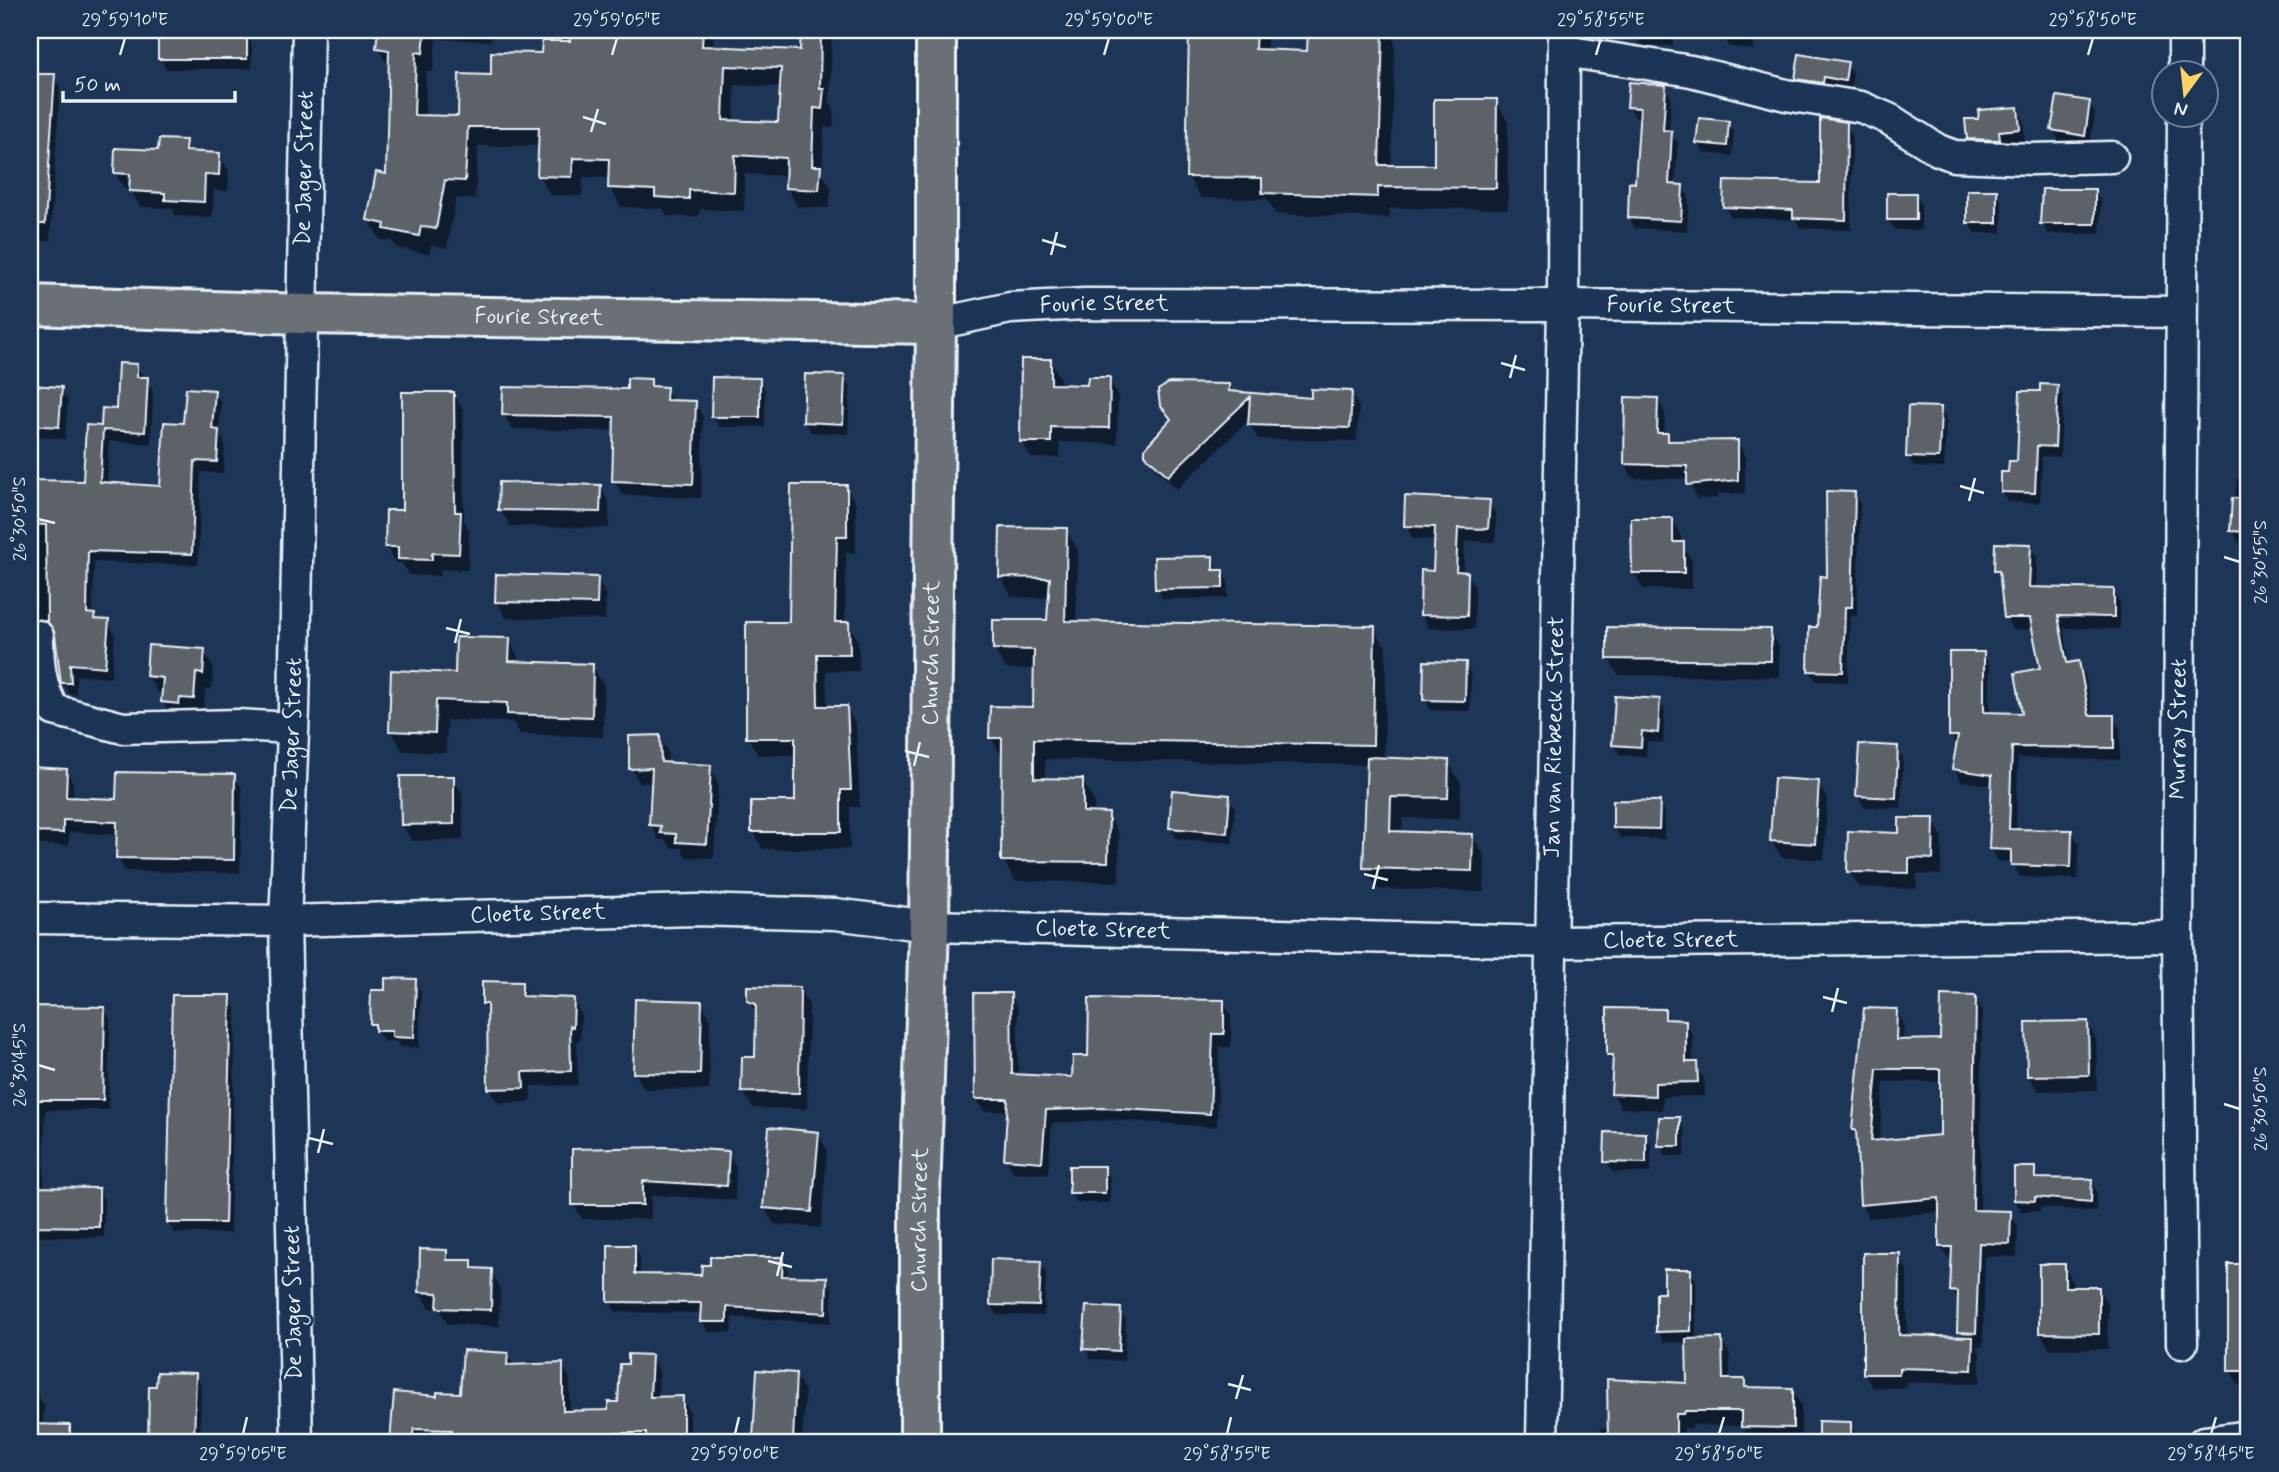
<svg xmlns="http://www.w3.org/2000/svg" width="2279" height="1472" viewBox="0 0 2279 1472" font-family="Mynerve,sans-serif">
<style>
.shadow{fill:#0007;fill-rule:evenodd}
.building{fill:#5d6268;stroke:#e8f1f8;stroke-width:2;fill-rule:evenodd}
.lines{fill:none;stroke-linecap:round;stroke-linejoin:round}
.minor-casing{stroke:#e8f1f8;stroke-width:35}
.highway-casing{stroke:#e8f1f8;stroke-width:44}
.minor{stroke:#1d3557;stroke-width:30}
.highway{stroke:#6a7074;stroke-width:38}
.ticks{fill:none;stroke:#e8f1f8;stroke-width:2.5}
.labels{text-anchor:middle;dominant-baseline:central;stroke-width:6;stroke-linejoin:round;paint-order:stroke}
.street-label{font-size:23px;fill:#e8f1f8;stroke:#1d3557}
.neatline{fill:none;stroke:#e8f1f8;stroke-width:2.5}
.ticks-label{font-size:18px;text-anchor:middle;fill:#e8f1f8}
</style>
<rect width="100%" height="100%" fill="#1d3557"/>
<filter id="ink" filterUnits="userSpaceOnUse"><feTurbulence type="fractalNoise" baseFrequency=".0143" numOctaves="2"/><feDisplacementMap in="SourceGraphic" scale="14" xChannelSelector="R" yChannelSelector="G"/><feConvolveMatrix kernelMatrix="1 2 1 2 8 2 1 2 1" color-interpolation-filters="sRGB"/></filter>
<g filter="url(#ink)">
<!-- shadow -->
<path class="shadow" d="M380 30H492L491 41 436 39 433 72 426 71 425 117H459L493 77 543 55 544 30H714L713 48 802 51V30H832L830 102 834 109 833 128 824 127 822 173 831 187 829 208 798 207 787 188V176L745 174 744 211 700 209 699 217 667 216 663 209 621 207 610 188V178L583 177 582 196 550 195 539 176 540 146H478L475 199 456 198 447 248 431 245 429 254 397 248 393 242 380 239 369 220 387 176 389 67 378 48ZM735 85 782 87 780 124 734 122Z
M1191 30H1267V51L1309 53 1310 30H1387L1395 43 1391 167H1436L1496 101 1508 122V209L1390 208 1389 218 1276 214 1267 199 1201 198 1188 177Z
M1633 30H1673V46L1642 45Z
M1723 30H1757L1753 50 1728 46 1722 35Z
M246 35 252 46V69H166L160 58Z
M30 60 34 76H54L60 87 50 241 30 240Z
M1847 64 1853 74 1851 91 1803 89 1797 78Z
M1665 86 1671 97 1669 132 1678 143 1675 186 1682 187 1689 197 1687 231 1635 228 1629 218 1637 184 1641 117H1635L1629 107Z
M2089 103 2095 113 2090 146 2059 141 2053 130Z
M2017 109 2023 119 2025 140 2004 142 2005 150 1974 149 1968 138 1980 121Z
M1728 123 1734 133 1732 156 1704 153 1698 143Z
M1845 124 1852 135 1851 230 1800 228 1796 220 1731 217 1725 207 1822 185Z
M184 142 191 153 219 155 229 171 228 191 214 190 212 218 176 216 172 208 140 207 130 189H125L115 173Z
M2094 191 2101 201 2100 234H2048L2042 223Z
M1996 192 2002 203V233H1975L1969 223Z
M1915 195 1921 205V230H1895L1888 219Z
M1050 361 1060 378V386L1089 387 1109 379 1118 395 1117 444 1060 442V458H1031L1022 441Z
M136 366 153 391 151 444 109 441 107 484 161 488 185 425 214 391 221 403 219 433 225 443 223 474 201 472 198 565 94 562 93 614 97 621 108 622 115 634 111 678 76 675V694H69L63 682 56 635 46 630 30 639V387L61 389 68 401 65 439 37 436 35 482H85L102 428 118 411Z
M2246 369 2249 370V422L2245 414Z
M844 377 850 388 848 434 811 432 805 422Z
M759 380 765 390V427H719L713 416Z
M650 381 654 388H666L673 402H695L703 417 701 498 623 495 614 480 615 431 512 429 504 414 628 391Z
M1228 385 1232 393 1313 400 1351 393 1359 407 1357 441 1258 439 1250 425V419L1177 489 1156 469 1147 454 1172 421 1161 404Z
M2057 387 2063 397 2060 457 2042 456 2040 503 2008 502 2002 491 2019 463 2041 393Z
M453 393 463 410 464 520 469 530 468 570 441 569 440 576 409 575 402 563H396L387 547Z
M1657 399 1665 413 1664 435 1672 443 1737 442 1745 455V493L1718 494V498L1697 499 1689 479 1633 478 1625 464Z
M1940 409 1946 419 1944 468 1914 467 1908 457Z
M2237 478H2249V549H2242L2232 530Z
M600 486 609 503V528L510 526 500 510Z
M846 487 856 504V553H846L845 623H848L858 641 859 671H826L827 707H846L856 725 860 807H850V849H763L753 831 797 803V755H758L748 738Z
M1854 493 1860 504 1857 617 1850 616 1848 682 1816 681 1810 671 1818 629 1829 578Z
M1489 501 1496 515 1495 542 1465 541 1463 573H1467L1475 587 1474 629 1429 628 1421 614 1435 572 1436 540 1413 539 1406 526Z
M1672 519 1681 536V544L1692 560V589H1643L1634 573Z
M1066 530 1078 550 1076 623 1374 628 1386 648 1384 760 1448 762 1461 783 1460 819 1403 818 1402 833 1472 835 1485 857 1484 892 1378 889 1365 867 1368 765 1045 759V780H1082L1094 801V814H1108L1119 835V882L1015 881 1003 860V758L991 738 1035 709V669H1006L994 648 1049 622 1050 598 1012 597 1000 576Z
M2030 546 2037 558 2036 589 2113 590 2120 603V629L2064 628 2070 664 2078 663 2085 675 2093 717H2113L2120 730V760L2018 758 2016 830 2071 832 2079 844 2078 879 2020 877 2012 862 1998 861 1991 849 1993 786 1961 781 1954 768 1958 747 1951 735 1983 654 1990 666V714L2025 715 2042 670 2034 629 2013 630 2006 617 2002 581 1996 571Z
M1212 557 1218 571H1222L1228 582V598L1163 599 1157 588Z
M597 578 606 595 605 620 506 618 497 602Z
M1770 630 1779 647V677L1618 675 1609 659Z
M509 640 521 663 592 665 604 686 603 737 520 734 513 722 447 720 446 753 403 751 391 731 456 675Z
M204 651 213 667 212 689H205L203 715 173 718 163 702 164 693 157 692 148 676Z
M1465 664 1471 675 1470 711 1431 710 1425 699Z
M30 692 39 721 38 735H30Z
M1659 701 1665 711 1663 743 1647 741 1646 757 1620 755 1614 744Z
M659 737 668 752V765L710 767 718 782 714 858 686 857 681 848H671L666 840H659L651 825 653 783H640L631 768Z
M1897 748 1903 758 1901 808 1864 807 1858 796Z
M30 769 66 770 73 783V799L118 801 234 776 242 789 240 873 125 871 118 858V835L69 832V846L30 844Z
M453 778 462 794 463 840 412 841 402 825Z
M1818 783 1827 799 1824 860 1781 857 1772 841Z
M1229 797 1235 807 1232 843 1177 839 1171 828Z
M1659 802 1665 813 1664 839 1620 838 1614 828Z
M1933 820 1942 836 1941 875 1917 874V889L1859 887 1849 871 1901 835Z
M415 981 421 992 419 1048 400 1047 396 1041H383L372 1023 386 992Z
M521 984 529 998 573 1000 581 1014 580 1040H577L578 1085 531 1086V1102L498 1103 490 1089 488 1012 483 1003Z
M799 989 809 1005 807 1109 753 1108 743 1092 757 1059V1015L749 1000Z
M1010 995 1018 1008V1076L1074 1078 1090 1058 1223 1001 1231 1015V1047H1219L1217 1127 1112 1120 1052 1123 1048 1174 1013 1172 1006 1159 1009 1111H984L976 1098Z
M230 997 236 1008 230 1233H174L168 1222Z
M1975 998 1982 1011 1980 1212 2010 1213 2018 1226 2017 1257 1985 1256 1983 1346H1976L1980 1353V1384L1907 1382 1906 1388H1873L1864 1373 1899 1255 1907 1270V1337L1963 1338 1959 1332 1960 1304 1952 1291 1953 1260 1948 1259 1941 1246V1212L1869 1218 1862 1205 1858 1137 1854 1130 1896 1011 1904 1024 1903 1041H1942ZM1884 1082H1942V1136L1879 1142Z
M701 1002 710 1019 709 1090 645 1089 635 1073Z
M30 1007 104 1008 110 1019 108 1110H45L44 1189 98 1190 104 1200V1237H30Z
M1664 1011 1670 1021H1685L1693 1036V1064L1704 1078 1705 1096 1663 1097 1662 1110 1621 1108 1613 1093 1614 1065 1608 1055Z
M2249 1022V1054L2245 1023Z
M2087 1023 2096 1039 2097 1090 2038 1091 2028 1075Z
M1679 1119 1685 1130V1156H1666L1660 1145Z
M818 1133 827 1150 821 1228 774 1224 764 1207Z
M1645 1135 1651 1145V1173L1612 1172 1606 1161Z
M574 1151 728 1153 736 1167 735 1200 651 1195V1219H582L574 1205Z
M1104 1167 1110 1178V1203H1077L1070 1193Z
M2034 1169 2040 1179 2091 1181 2097 1192 2096 1212 2040 1207V1211H2021L2015 1200Z
M634 1247 640 1257V1276L703 1277 782 1259 788 1270V1278L826 1279 832 1289 831 1323 732 1317V1332H708L702 1321V1313L616 1312 610 1302Z
M446 1252 452 1262H471L476 1270 491 1271 500 1287 499 1326 448 1324 439 1308H430L420 1292Z
M1040 1262 1046 1273 1044 1316 997 1315 991 1304Z
M2064 1266 2073 1282V1289H2098L2108 1305V1349H2050L2040 1333Z
M2230 1266H2249V1385H2238L2230 1370Z
M1690 1271 1696 1281V1341L1721 1340 1730 1355V1381H1744L1749 1389 1792 1390 1801 1405V1442H1752L1742 1426 1692 1425V1429L1684 1428V1442H1601V1428L1609 1429 1688 1385 1687 1342H1664L1658 1331 1666 1295Z
M1120 1310 1126 1320 1124 1361 1091 1359 1085 1348Z
M507 1354 514 1366 562 1365 570 1379V1412L610 1411 620 1403 630 1366 651 1357 659 1371 658 1398H682L690 1412V1442H363V1436L392 1437 438 1398 461 1395Z
M195 1375 201 1385 200 1434H206L210 1442H150V1387Z
M795 1375 805 1391 802 1442H757L755 1439Z
M30 1391 36 1392 44 1406 43 1426 69 1427 77 1442H30Z
M1820 1423 1850 1424 1856 1434V1442H1820Z"/>
<!-- building -->
<path class="building" d="M378 30H411L425 33 423 53 416 52 414 115 458 116 459 74 491 75V52L541 53 542 41H570L571 30H703L702 46 800 50 801 30H821L820 88H824L822 109 814 108 812 166H821L819 190 785 188 786 158 735 155 734 192 689 190V199L655 197V190L608 188 609 159 573 158 572 177 537 176 539 127H468L465 181 445 180 436 229 421 226 419 236 384 229 385 224 367 220 376 172 386 174 389 50 376 48ZM725 66 781 68 778 122 723 120Z
M1189 30H1256L1255 49 1307 51 1308 30H1383L1379 165H1434V99H1497L1496 188 1378 187V197L1262 193V178L1186 177Z
M158 33H247V59H158Z
M1799 54 1848 62 1845 81 1824 77 1823 83 1795 79Z
M30 74H55L45 224H30Z
M1629 82 1666 85 1663 130 1672 131 1669 184 1683 185 1681 221 1628 218 1629 182 1635 183 1640 108 1627 107Z
M2057 96 2090 101 2085 136 2051 130Z
M2018 107 2020 129 1999 131 2000 140 1967 139 1965 119H1978L1979 110Z
M1699 118 1729 121 1727 146 1696 143Z
M1820 118 1847 122 1846 220 1793 218V210L1723 207 1724 181 1820 183Z
M159 139 186 140 185 151 220 153 219 175 205 174 204 202 165 200V193L129 191 130 174 114 173 115 148 158 150Z
M2042 189H2095V224H2040Z
M1967 190H1997V223H1967Z
M1887 193H1916V220H1887Z
M1021 359H1051V384L1087 385 1088 377H1110L1109 428 1051 427V442H1020Z
M118 363 137 364V377H148L145 432 103 430 100 482 160 486 164 422 183 423 186 388 215 390 212 429 219 430 217 462 195 461 192 554 88 551 87 613 95 614 94 619 109 620 105 667 70 664 71 683H61L55 635 47 621 46 525 30 524V480L83 481 86 425 101 426 102 408 116 409Z
M805 374 845 375 843 424 803 422Z
M712 377 760 378V417H711Z
M627 378 651 379V386L667 387 666 400 696 401 693 484 612 481 614 417 502 415 503 387 627 389Z
M1169 383 1229 384V391L1311 398V389L1352 391 1350 428 1248 425 1250 397 1168 476 1145 455V448L1171 419 1160 405 1158 390Z
M2040 384 2058 385 2055 447 2037 446 2035 493 2001 492V472H2008L2009 461H2017L2020 391H2040Z
M30 385 62 387 59 427 30 425Z
M402 392H454L455 512H461L459 554 432 553V560L398 559V547H385L386 510H402Z
M1625 397 1658 398 1657 433H1668V441L1738 440V480L1687 485V466L1624 464Z
M1908 406 1941 407 1939 458 1906 457Z
M499 482 601 485 600 512 498 510Z
M791 485H847V536H837L835 622H849L850 654H817L818 706H847L851 790H841V832H751V801H795V738H746V622H789Z
M1826 491 1855 492 1852 607H1845L1843 672 1808 671 1809 627H1817L1820 576 1827 577Z
M1405 496 1490 500 1488 529 1458 528 1456 571 1468 572 1467 616 1420 615 1421 570 1433 571 1435 527 1404 526Z
M2232 498 2249 499V532L2230 531Z
M1631 518H1673V542H1684V573H1632Z
M1000 527 1067 528 1065 621 1375 626 1373 745 1034 739V778L1083 779V812L1109 813 1108 862 1001 861 1002 738H989L990 706 1033 707 1034 650 993 649V620H1047L1050 578 999 577Z
M1995 543 2031 544 2029 587 2114 589V617L2058 616 2067 663 2079 661 2089 715H2114V748L2012 747 2009 829 2072 830 2071 867 2011 865V850L1989 849 1992 775 1952 769 1958 736H1949V652H1984V712L2022 713 2015 673 2040 668 2030 618H2004L1999 571H1994Z
M1213 556V570H1223V588L1155 589 1154 557Z
M496 574 598 577 597 604 495 602Z
M1607 627 1771 629V661L1607 659Z
M456 637 510 638 509 661 593 664 592 717 507 714V703L436 700 435 733 389 731 391 670 455 673Z
M148 645 205 649 203 674 196 673 194 699 180 698 179 704 161 702 163 678 146 676Z
M1424 661 1466 662 1465 701 1423 700Z
M1615 696 1660 699 1658 733 1642 731 1641 747 1612 745Z
M660 735 661 762 711 765 707 844 676 842V834L660 833 661 826 649 825 652 768 629 769V736Z
M1859 744 1898 746 1896 798 1856 796Z
M1367 757 1449 760 1448 798 1391 797 1390 831 1473 834 1472 871 1363 868Z
M30 767 67 769 66 797 116 799 117 772 235 774 234 860 116 858 117 822 63 820V833L30 832Z
M400 776H454V824L401 825Z
M1774 778 1819 781 1815 844 1770 841Z
M1172 790 1230 795 1227 833 1169 828Z
M1613 800 1660 801 1659 829 1613 828Z
M1899 818H1934L1933 859 1909 858V873L1847 872 1848 831 1899 833Z
M385 978 416 979 414 1038 392 1037V1031H375V1024H370L371 990H385Z
M482 981 522 982V996L574 998 573 1027 570 1026 571 1071 523 1072 524 1088 488 1089 487 1004H482Z
M747 986 800 987 799 1093 741 1092 742 1057H755L756 1004 747 1001Z
M974 993H1011L1012 1074 1072 1077 1073 1056H1088L1089 998 1224 1000V1034H1213L1210 1114 1104 1108 1046 1110 1042 1162 1004 1159 1008 1099H975Z
M172 995H231L225 1223H167Z
M1941 995 1976 996 1973 1210 2011 1211 2010 1244 1979 1243 1976 1333 1957 1332 1958 1292 1950 1291 1952 1247H1939V1198L1860 1205 1856 1130H1852L1864 1008 1897 1009 1896 1040 1940 1039ZM1877 1069H1940V1135L1871 1141Z
M635 999 702 1001 700 1074 633 1073Z
M30 1006 105 1007 103 1100H30Z
M1607 1008 1665 1009V1019L1686 1020V1062H1697L1698 1082 1655 1083V1096L1611 1094 1613 1055H1607Z
M2088 1021 2089 1075 2027 1076 2026 1022Z
M1659 1117H1680V1146H1658Z
M769 1127 819 1132 812 1212 763 1208Z
M1605 1132 1646 1133V1163L1604 1162Z
M665 1147 729 1151 727 1186 643 1181V1205H572V1149Z
M1069 1166H1105V1193H1069Z
M2014 1167H2035V1178L2092 1179 2091 1202 2035 1197V1201L2014 1200Z
M30 1187 99 1188V1227L30 1226Z
M608 1245H635V1274L701 1275 702 1265H710V1257H783L782 1276 827 1277 826 1313 727 1307V1322H700L701 1303 608 1302Z
M420 1249 447 1250V1260H472V1268L492 1269 491 1310 437 1308 438 1293 419 1292Z
M1863 1253H1900L1899 1335 1973 1337 1972 1370 1899 1368V1374H1863Z
M991 1259 1041 1261 1039 1306 990 1305Z
M2039 1264H2065V1287H2099V1334L2039 1333Z
M2228 1264H2249V1371H2228Z
M1664 1269H1691V1331L1656 1332V1293H1664Z
M1086 1306 1121 1308 1119 1351 1083 1349Z
M1722 1338 1723 1379H1745V1387L1793 1388V1428L1741 1427V1411H1685L1684 1414H1676V1442H1608L1607 1379 1687 1383 1686 1339Z
M463 1350 508 1353 507 1365 563 1363V1411L608 1410V1402H618L620 1364H628V1354L652 1355 650 1397 683 1396V1442H646V1433H585V1438H552V1442H476L452 1441V1430L414 1429 411 1442H390L394 1392 437 1396V1392L460 1393Z
M757 1370 796 1373 793 1442 753 1439Z
M157 1372 196 1373 194 1442H148L149 1386H156Z
M1818 1421 1851 1422V1442H1818Z
M30 1424 70 1425V1442H30Z"/>
<g class="lines">
<!-- minor casing -->
<g class="minor-casing">
<g id="minor">
<path d="M1564 51 1691 71 1786 95 1861 107 1889 119 1938 150 1954 156 2032 159 2112 157"/>
<path d="M2184 74V30"/>
<path id="s1" d="M936 324 1010 308 1085 304 1563 305 2181 312"/>
<path d="M38 636C38 662 40 688 54 710L123 728 237 725 292 728"/>
<path id="s2" d="M30 918 285 921 696 910 835 914 929 926 1553 942 2178 936"/>
<path id="s3" d="M2182 1343 2178 936 2183 116"/>
<path id="s4" d="M297 1442 285 921 294 709 308 30"/>
<path id="s5" d="M1542 1442 1563 305 1564 30"/>
<path d="M2204 1442 2249 1436"/>
</g>
</g>
<!-- highway casing -->
<g class="highway-casing">
<g id="highway">
<path id="s6" d="M30 305 303 314 936 324"/>
<path id="s7" d="M920 1442V1196L929 926 936 324V30"/>
</g>
</g>
<!-- minor -->
<use href="#minor" class="minor"/>
<!-- highway -->
<use href="#highway" class="highway"/>
</g>
</g>
<!-- ticks -->
<path class="ticks" d="M120 55 125 38M612 55 617 38M1104 55 1109 38M1596 55 1601 38M2088 55 2093 38M583 117 606 124M591 132 598 109M1042 240 1066 247M1051 255 1057 232M1501 363 1525 370M1510 378 1516 355M1960 486 1984 493M1969 501 1975 478M38 519 55 523M2224 557 2240 562M446 628 470 634M455 643 461 619M905 751 929 757M914 766 920 742M1364 874 1388 880M1373 889 1379 865M1823 997 1847 1003M1832 1012 1838 988M38 1065 55 1070M2224 1104 2240 1109M309 1138 333 1144M318 1153 324 1129M768 1261 792 1267M777 1276 783 1252M1228 1384 1251 1390M1236 1399 1243 1375M243 1434 247 1417M735 1434 739 1417M1227 1434 1231 1417M1719 1434 1724 1417M2211 1434 2216 1417"/>
<g class="labels">
<!-- street labels -->
<g class="street-label">
<text stroke="none"><textPath href="#s4" startOffset="1274">De Jager Street</textPath></text>
<text stroke="none"><textPath href="#s1" startOffset="170">Fourie Street</textPath></text>
<text stroke="none"><textPath href="#s1" startOffset="737">Fourie Street</textPath></text>
<text stroke="none"><textPath href="#s6" startOffset="509">Fourie Street</textPath></text>
<text stroke="none"><textPath href="#s7" startOffset="789">Church Street</textPath></text>
<text stroke="none"><textPath href="#s3" startOffset="614">Murray Street</textPath></text>
<text stroke="none"><textPath href="#s4" startOffset="707">De Jager Street</textPath></text>
<text stroke="none"><textPath href="#s5" startOffset="705">Jan van Riebeeck Street</textPath></text>
<text stroke="none"><textPath href="#s2" startOffset="508">Cloete Street</textPath></text>
<text stroke="none"><textPath href="#s2" startOffset="1074">Cloete Street</textPath></text>
<text stroke="none"><textPath href="#s2" startOffset="1642">Cloete Street</textPath></text>
<text stroke="none"><textPath href="#s7" startOffset="222">Church Street</textPath></text>
<text transform="translate(294 1303) rotate(-91)">De Jager Street</text>
</g>
</g>
<!-- margin -->
<rect width="2279" height="1472" fill="none" stroke="#1d3557" stroke-width="77"/>
<!-- north arrow -->
<g transform="translate(2185 94) rotate(195)"><circle r="33" fill="#1d3557" stroke="#6e8097" stroke-width="2"/>
<path d="M0-5L12 26L0 18L-12 26Z" fill="#ffd166"/>
<text y="-10" font-size="19" font-weight="bold" text-anchor="middle" fill="#e8f1f8">N</text>
</g>
<!-- scale -->
<path d="M63 91v10h172v-10" fill="none" stroke="#e8f1f8" stroke-width="3.5"/>
<text x="74" y="91" font-size="21" fill="#e8f1f8" stroke="#1d3557" stroke-width="5" paint-order="stroke">50 m</text>
<rect x="38" y="38" width="2202" height="1396" class="neatline"/>
<g class="ticks-label">
<text x="125" y="25">29°59'10"E</text>
<text x="617" y="25">29°59'05"E</text>
<text x="1109" y="25">29°59'00"E</text>
<text x="1601" y="25">29°58'55"E</text>
<text x="2093" y="25">29°58'50"E</text>
<text transform="translate(19 519) rotate(-90)" y="6">26°30'50"S</text>
<text transform="translate(2260 562) rotate(-90)" y="6">26°30'55"S</text>
<text transform="translate(19 1065) rotate(-90)" y="6">26°30'45"S</text>
<text transform="translate(2260 1109) rotate(-90)" y="6">26°30'50"S</text>
<text x="243" y="1459">29°59'05"E</text>
<text x="735" y="1459">29°59'00"E</text>
<text x="1227" y="1459">29°58'55"E</text>
<text x="1719" y="1459">29°58'50"E</text>
<text x="2211" y="1459">29°58'45"E</text>
</g>
</svg>
